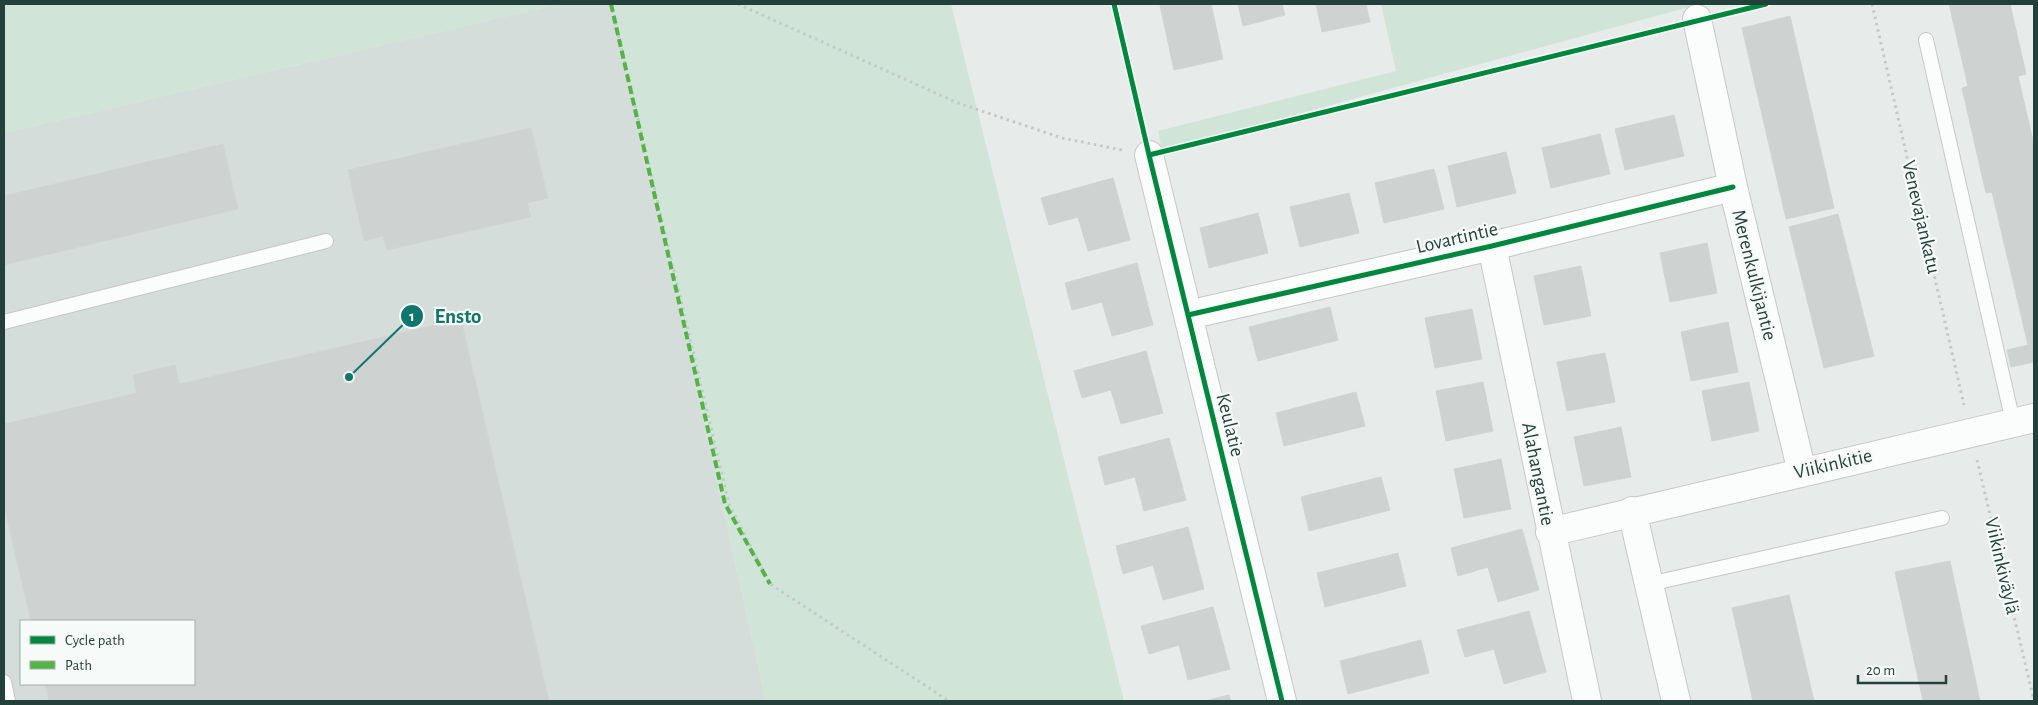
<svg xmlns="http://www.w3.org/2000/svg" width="2038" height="705" viewBox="0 0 2038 705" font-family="'Alegreya Sans',sans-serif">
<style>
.built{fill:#d5ddda;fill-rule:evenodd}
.green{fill:#d0e5d7}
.building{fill:#ced3d1;stroke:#d0d5d3}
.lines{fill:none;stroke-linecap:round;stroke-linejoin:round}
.service-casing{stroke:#c4c9c7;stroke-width:16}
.minor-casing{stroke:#c4c9c7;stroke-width:30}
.path{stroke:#c2cbc9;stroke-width:3;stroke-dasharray:2.5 4;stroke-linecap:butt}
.service{stroke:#fbfcfc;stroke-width:14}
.minor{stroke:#fbfcfc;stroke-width:28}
.quiet{stroke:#55b346;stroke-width:4;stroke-dasharray:8 4;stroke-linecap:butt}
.cycleway-casing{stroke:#f6faf8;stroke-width:8}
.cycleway{stroke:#00873e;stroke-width:5}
.labels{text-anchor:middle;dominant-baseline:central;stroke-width:4.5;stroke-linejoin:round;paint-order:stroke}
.street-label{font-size:20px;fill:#23413a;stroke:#f6faf8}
.leader{fill:none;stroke:#0f766e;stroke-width:2}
.callout-dot{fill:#0f766e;stroke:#f6faf8;stroke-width:2}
.mark-label{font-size:15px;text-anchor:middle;font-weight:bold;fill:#fff}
.callout-label{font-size:21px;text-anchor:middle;font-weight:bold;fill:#0f766e;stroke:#f6faf8;stroke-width:4.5;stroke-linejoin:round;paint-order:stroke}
</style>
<rect width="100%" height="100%" fill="#e7ecea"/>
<!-- built -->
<path class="built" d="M560 4H611L766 701H4V133ZM21 621H194V684H21Z"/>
<!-- green -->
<path class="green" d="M4 4H561L4 133Z
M611 4H951L1124 701H766Z
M1381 4H1689V7L1162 151 1158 131 1396 71Z"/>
<!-- building -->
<path class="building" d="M1211 4 1223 59 1174 70 1160 5Z
M1238 4H1282L1285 15 1243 26Z
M1316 4H1366L1370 22 1322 32Z
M1949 4H2010L2026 74 2018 76 2034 145V362L2011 367 2007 350 2028 345 1992 192 1986 193 1962 88 1968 86Z
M1790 16 1834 208 1786 219 1742 28Z
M1674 115 1684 156 1625 170 1615 129Z
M531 128 548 198 527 203 531 217 387 250 383 236 364 241 348 170Z
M1600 134 1610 174 1551 188 1542 148Z
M223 144 238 209 4 265V196Z
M1506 152 1516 193 1457 207 1448 166Z
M1434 169 1444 209 1384 223 1375 183Z
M1113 178 1130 240 1088 251 1078 217 1049 225 1041 198Z
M1349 193 1359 233 1300 247 1290 207Z
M1258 213 1268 253 1209 268 1200 228Z
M1838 214 1874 356 1824 368 1789 227Z
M1707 243 1717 293 1670 302 1660 253Z
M1137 263 1153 325 1112 336 1102 302 1072 310 1065 283Z
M1581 266 1591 316 1544 325 1534 276Z
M1330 307 1338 340 1258 361 1249 327Z
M1472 309 1482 359 1435 368 1425 318Z
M461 319 549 701H49L45 684H194V621H31L4 506V424L137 393 133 375 175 365 179 384Z
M1728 322 1738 372 1691 381 1681 332Z
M1146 351 1163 413 1121 424 1111 390 1082 398 1074 371Z
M1605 353 1615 402 1567 411 1557 362Z
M1483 382 1493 431 1446 441 1436 391Z
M1749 382 1759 431 1712 441 1702 391Z
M1356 392 1365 426 1284 446 1276 413Z
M1621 427 1631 477 1584 486 1574 437Z
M1169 438 1186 500 1144 511 1135 477 1105 485 1098 457Z
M1501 459 1511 509 1464 518 1454 469Z
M1381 477 1390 510 1309 531 1301 497Z
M1188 527 1204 589 1163 600 1153 565 1123 574 1116 546Z
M1522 529 1539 590 1498 602 1488 567 1458 576 1451 548Z
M1398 553 1406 586 1325 607 1317 573Z
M1950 561 1980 701H1923L1895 572Z
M1789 595 1814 701H1753L1732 608Z
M1213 607 1230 669 1188 680 1179 645 1149 654 1141 626Z
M1529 611 1546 672 1504 684 1494 649 1465 657 1457 630Z
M1421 640 1429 673 1348 694 1340 661Z
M1229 695 1231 701H1205Z"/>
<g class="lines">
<!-- service casing -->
<g class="service-casing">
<path id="service" d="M1926 40 2013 422
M4 322 326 241
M1649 584 1942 518
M4 682 8 701"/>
</g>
<!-- minor casing -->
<g class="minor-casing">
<path id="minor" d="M1697 19 1733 187 1802 472
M1149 155 1282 701
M1492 246 1587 701
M1188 315 1492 246 1733 187
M1632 511 1676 701
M1550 532 2034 418"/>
</g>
<!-- path -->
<path class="path" d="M611 4 729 504 770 584 949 701
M738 4 958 103 1062 138 1122 150
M1872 4 1964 405
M1977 460 2034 701"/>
<!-- service -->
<use href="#service" class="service"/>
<!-- minor -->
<use href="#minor" class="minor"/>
<!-- quiet -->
<path class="quiet" d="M611 4 725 504 770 584"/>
<!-- cycleway casing -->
<g class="cycleway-casing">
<path id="cycleway" d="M1114 4 1149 155 1766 4
M1149 155 1282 701
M1188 315 1492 246 1733 187"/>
</g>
<!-- cycleway -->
<use href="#cycleway" class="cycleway"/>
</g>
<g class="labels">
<!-- street labels -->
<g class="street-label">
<text transform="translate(1921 217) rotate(77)">Venevajankatu</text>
<text transform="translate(1457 238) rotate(-13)">Lovartintie</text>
<text transform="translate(1754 275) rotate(76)">Merenkulkijantie</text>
<text transform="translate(1230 425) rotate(76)">Keulatie</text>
<text transform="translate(1833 464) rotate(-13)">Viikinkitie</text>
<text transform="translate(1538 474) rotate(79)">Alahangantie</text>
<text transform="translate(2002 566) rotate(77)">Viikinkiväylä</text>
</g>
</g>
<!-- callouts -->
<path class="leader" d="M349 377L412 316"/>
<g class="callout-dot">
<circle cx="349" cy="377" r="5"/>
<circle cx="412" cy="316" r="12"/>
</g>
<g class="mark-label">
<text x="412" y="321">1</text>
</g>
<g class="callout-label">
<text x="458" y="323">Ensto</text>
</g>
<!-- border -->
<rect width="2038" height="705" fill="none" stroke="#23413a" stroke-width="10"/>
<!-- legend -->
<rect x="20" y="620" width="175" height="65" fill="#f6faf8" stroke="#a2b0ac"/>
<rect x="30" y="636" width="25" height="8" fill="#00873e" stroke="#a2b0ac"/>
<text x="65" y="645" font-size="15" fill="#23413a">Cycle path</text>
<rect x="30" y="661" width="25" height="8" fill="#55b346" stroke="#a2b0ac"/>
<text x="65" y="670" font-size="15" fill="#23413a">Path</text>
<!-- scale -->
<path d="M1858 675v8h88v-8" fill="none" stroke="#23413a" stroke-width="2.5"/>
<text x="1866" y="675" font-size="15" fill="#23413a" stroke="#f6faf8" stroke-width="4" paint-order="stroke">20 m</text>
</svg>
